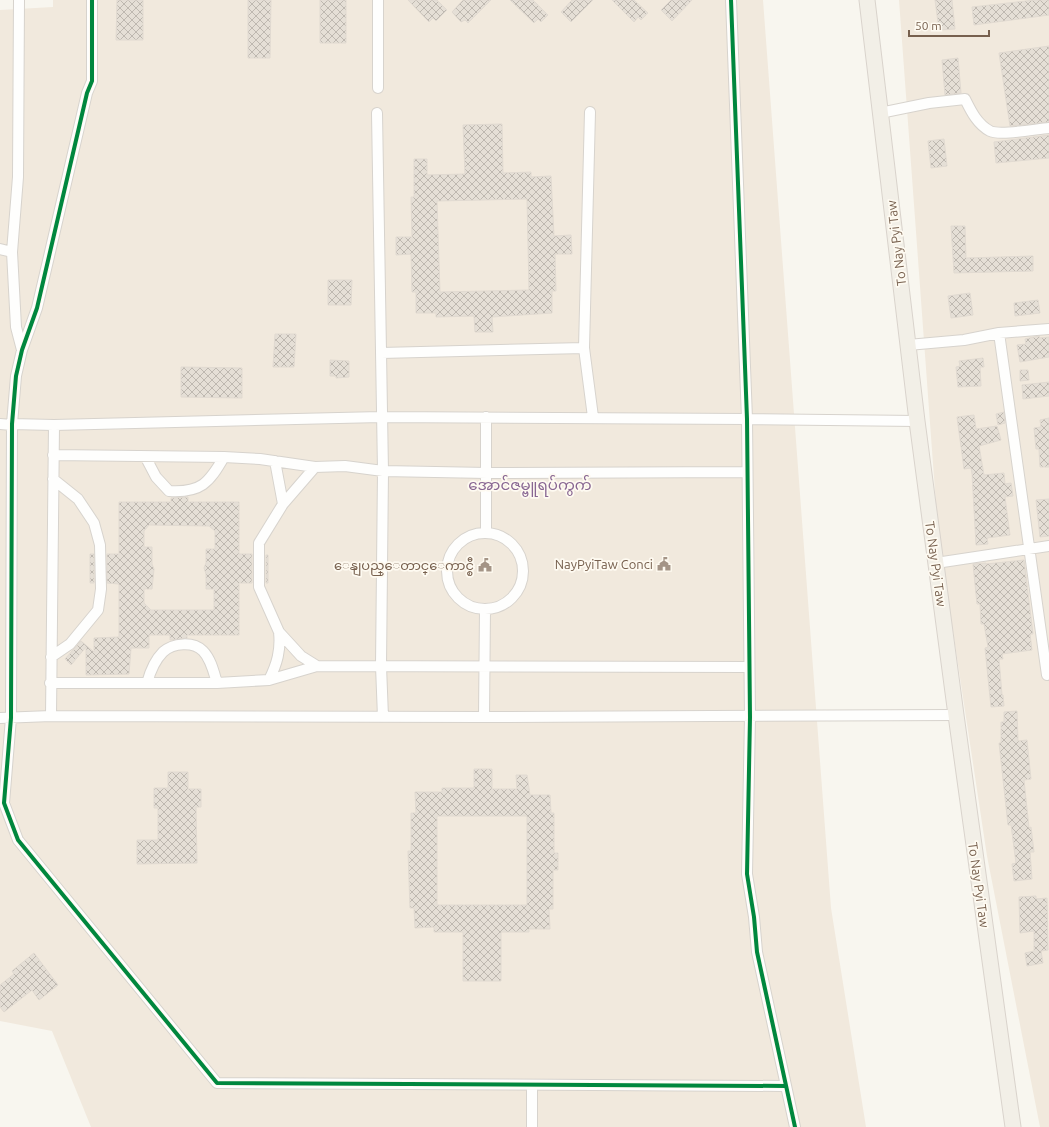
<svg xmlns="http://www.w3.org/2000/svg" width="1049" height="1127" viewBox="0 0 1049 1127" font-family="Ubuntu,'Noto Sans Myanmar',sans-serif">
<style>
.residential{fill:#f1e9dd}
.building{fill:url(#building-cross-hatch);stroke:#e1dad1;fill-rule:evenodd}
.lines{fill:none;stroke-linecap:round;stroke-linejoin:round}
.minor-casing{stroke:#d7d3cd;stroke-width:12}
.primary-casing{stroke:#d9d3cc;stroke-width:17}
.minor{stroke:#fefefd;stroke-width:10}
.primary{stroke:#f2efe7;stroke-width:15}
.cycleway-casing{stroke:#fefaf1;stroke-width:6}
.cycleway{stroke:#00873e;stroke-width:4}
.labels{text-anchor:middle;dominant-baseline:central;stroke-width:3.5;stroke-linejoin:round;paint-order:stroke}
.street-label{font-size:13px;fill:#77604e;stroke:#fefaf1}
.poi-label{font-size:13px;fill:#77604e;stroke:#fefaf1;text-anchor:end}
.quarter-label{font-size:15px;fill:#886692;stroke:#fefaf1}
</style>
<defs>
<pattern id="building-cross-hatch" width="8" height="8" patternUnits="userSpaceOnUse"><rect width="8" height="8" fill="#e5dfd6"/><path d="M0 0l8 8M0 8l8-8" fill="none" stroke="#beb8b0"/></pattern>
</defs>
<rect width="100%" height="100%" fill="#f8f6ef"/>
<!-- residential -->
<path class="residential" d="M53 0H763L831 908 866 1127H91L52 1031 0 1021V10L53 7Z
M899 0H1049V1127H1040L987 856 938 532Z"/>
<!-- building -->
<path class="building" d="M117 0H143V40H116Z
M248 0H271L270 58H248Z
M320 0H346V43H320Z
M408 0H437L447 10 436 21 433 18 429 22Z
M463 0H491L468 23 465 20 461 22 452 12Z
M510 0H533L548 15 541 22 538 19 534 23Z
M572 0H593L571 22 561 12Z
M612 0H634L648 13 641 20 638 17 634 22Z
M671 0H692L672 21 661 10Z
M935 0H952L955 29 939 30Z
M1035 0H1049V15L974 25 972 7Z
M1049 46V122L1010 126 999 53Z
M958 58 961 93 945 95 942 60Z
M502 124 503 173 531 172V177L551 176 554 236 571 235 572 254H555L556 291H552V313L492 317 493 332H475L474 316 436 317V313H416V292H412L411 254 396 255V237H412L411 197H414V159H427V175L465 174 463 125ZM527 199 529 290 440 292 437 201Z
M1049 135V158L996 163 994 142Z
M944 139 947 166 931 168 928 141Z
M951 226H965L966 258 1033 256V271L954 273Z
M328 280H352L351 305H328Z
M970 293 973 315 951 318 948 296Z
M1038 300 1040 313 1015 316 1014 303Z
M275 334H296L294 367H273Z
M1039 336 1040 338 1049 337V357L1020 362 1017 345 1026 344 1025 339Z
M983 358 984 367H980L981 386 958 387 956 367 960 366 959 361Z
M330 360 349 361V377L336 378V376H330Z
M181 367 242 368V398L181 397Z
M1020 370H1028L1029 380 1020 381Z
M1049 382V396L1023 399 1022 385Z
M1004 412 1005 423 998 425 996 414Z
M974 415 976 429 997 426 1001 440 979 446 984 475 1004 473 1005 484 1011 483 1013 496 1005 497 1010 535 987 538 988 544 976 545 972 474 971 468 964 469 957 417Z
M1049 418V467H1040L1039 449H1036L1034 428 1041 427 1040 420Z
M188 497V502H239V554H252V583H239V635H187V638L170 640V635H149V648H131L129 674 86 675V647L71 665 65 659 81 641 94 652V638L119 637V584L107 583V554H119V502H171V498ZM149 525 209 526 215 531V549H206V563L204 568 206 574V589H214V610H151L144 603V589H152L154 569 152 564V547H144V531Z
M1049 499V536L1040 537 1036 500Z
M90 554H94V583H90Z
M266 555H268V583H266Z
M1024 560 1033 634H1030L1032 650 1002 654 1003 659H999L1002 695H1003L1004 706 991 707 985 648 988 647 984 624H981L980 604H977L973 564 986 563V564Z
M1017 711 1018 741 1027 740 1031 779 1024 780 1029 828 1031 827 1034 852H1030L1032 879 1014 881 1012 864 1016 863 1011 825H1008L999 743H1001V722H1004V712Z
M474 769H492V789H517L516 775H527L530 795H550L551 813H554V853H558V870H553V909H549L550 929H529V932H501V981H463V932H434V927L415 928 414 908H410L408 851H411V813H416L415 792H442V788H474ZM437 816H527V905H437Z
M168 772H188V789H201V807H196L197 863 137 864V840H158V808H154V788H168Z
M1036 896V899L1047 898 1048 950 1041 951 1043 963 1027 966 1025 953 1034 951V931L1020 933 1019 897Z
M34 953 58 985 39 1000 32 990 4 1012 0 1007V985L14 974 12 971Z"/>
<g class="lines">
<!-- minor casing -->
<g class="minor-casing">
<path id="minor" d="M19 0 18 177 12 252 16 327 22 350
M92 0V81L87 93 37 308 22 350 16 376 12 424 11 718 4 803 18 840 217 1083 786 1086
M731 0 747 419 750 717 747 874 754 917 757 952 795 1127
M378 88V0
M590 112 584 348 593 417
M377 113 383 471 381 666 383 717
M880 113 929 103 965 99C971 111 977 124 990 131 1000 136 1036 129 1049 128
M0 249 12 252
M908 345 964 340 999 333
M381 353 584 348
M486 417V533
M0 424 12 425
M12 424 54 425 381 417 747 419 917 421
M53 455 224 457 260 459 315 467
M146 458 156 477 169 491C201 493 209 483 224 457
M275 461 283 504
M747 472 487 473 383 471 345 466 315 467 283 504 259 543V587L279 632 301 656 317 666 749 667
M447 571a38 38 0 1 1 76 0a38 38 0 1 1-76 0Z
M936 563 1049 546
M51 657 70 644 98 610 101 589 100 545 94 523 78 499 53 479
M1047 675C1030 561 1016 447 999 333L1049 329
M269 680C277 664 281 650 279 632
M50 683H217L269 680 317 666
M147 683C150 672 154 661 163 652 173 643 193 641 203 651 211 659 214 673 217 683
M51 716 54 425
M484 717 485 609
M0 718 51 716 484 717 956 715
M532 1127V1086"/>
</g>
<!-- primary casing -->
<g class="primary-casing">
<path id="primary" d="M867 0 917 421 956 715 1013 1127"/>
</g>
<!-- minor -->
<use href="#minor" class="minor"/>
<!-- primary -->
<use href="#primary" class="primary"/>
<!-- cycleway casing -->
<g class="cycleway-casing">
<path id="cycleway" d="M92 0V81L87 93 37 308 22 350 16 376 12 424 11 718 4 803 18 840 217 1083 786 1086
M731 0 747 419 750 717 747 874 754 917 757 952 795 1127"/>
</g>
<!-- cycleway -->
<use href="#cycleway" class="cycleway"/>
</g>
<!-- icons -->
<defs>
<g id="civic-bare" transform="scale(1.08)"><path d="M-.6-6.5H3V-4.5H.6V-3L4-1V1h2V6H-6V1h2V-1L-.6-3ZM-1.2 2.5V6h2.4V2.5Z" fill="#a49486" stroke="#fefaf1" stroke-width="2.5" paint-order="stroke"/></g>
</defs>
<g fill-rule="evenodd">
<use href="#civic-bare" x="664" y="564"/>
<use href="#civic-bare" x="485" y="565"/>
</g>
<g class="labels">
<!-- street labels -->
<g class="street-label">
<text transform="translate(896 243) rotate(-97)">To Nay Pyi Taw</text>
<text transform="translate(936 564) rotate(82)">To Nay Pyi Taw</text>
<text transform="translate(979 885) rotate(82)">To Nay Pyi Taw</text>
</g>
<!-- poi labels -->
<g class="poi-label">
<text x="653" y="564">NayPyiTaw Conci</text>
<text x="474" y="565">ေနျပည္ေတာင္ေကာင္စီ</text>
</g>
<!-- quarter labels -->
<g class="quarter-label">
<text x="530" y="484">အောင်ဇမ္ဗူရပ်ကွက်</text>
</g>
</g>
<!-- scale -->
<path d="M909 30v6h80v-6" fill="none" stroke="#77604e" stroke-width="2"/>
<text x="915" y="30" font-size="12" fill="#77604e" stroke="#fefaf1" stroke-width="3" paint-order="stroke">50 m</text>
</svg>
